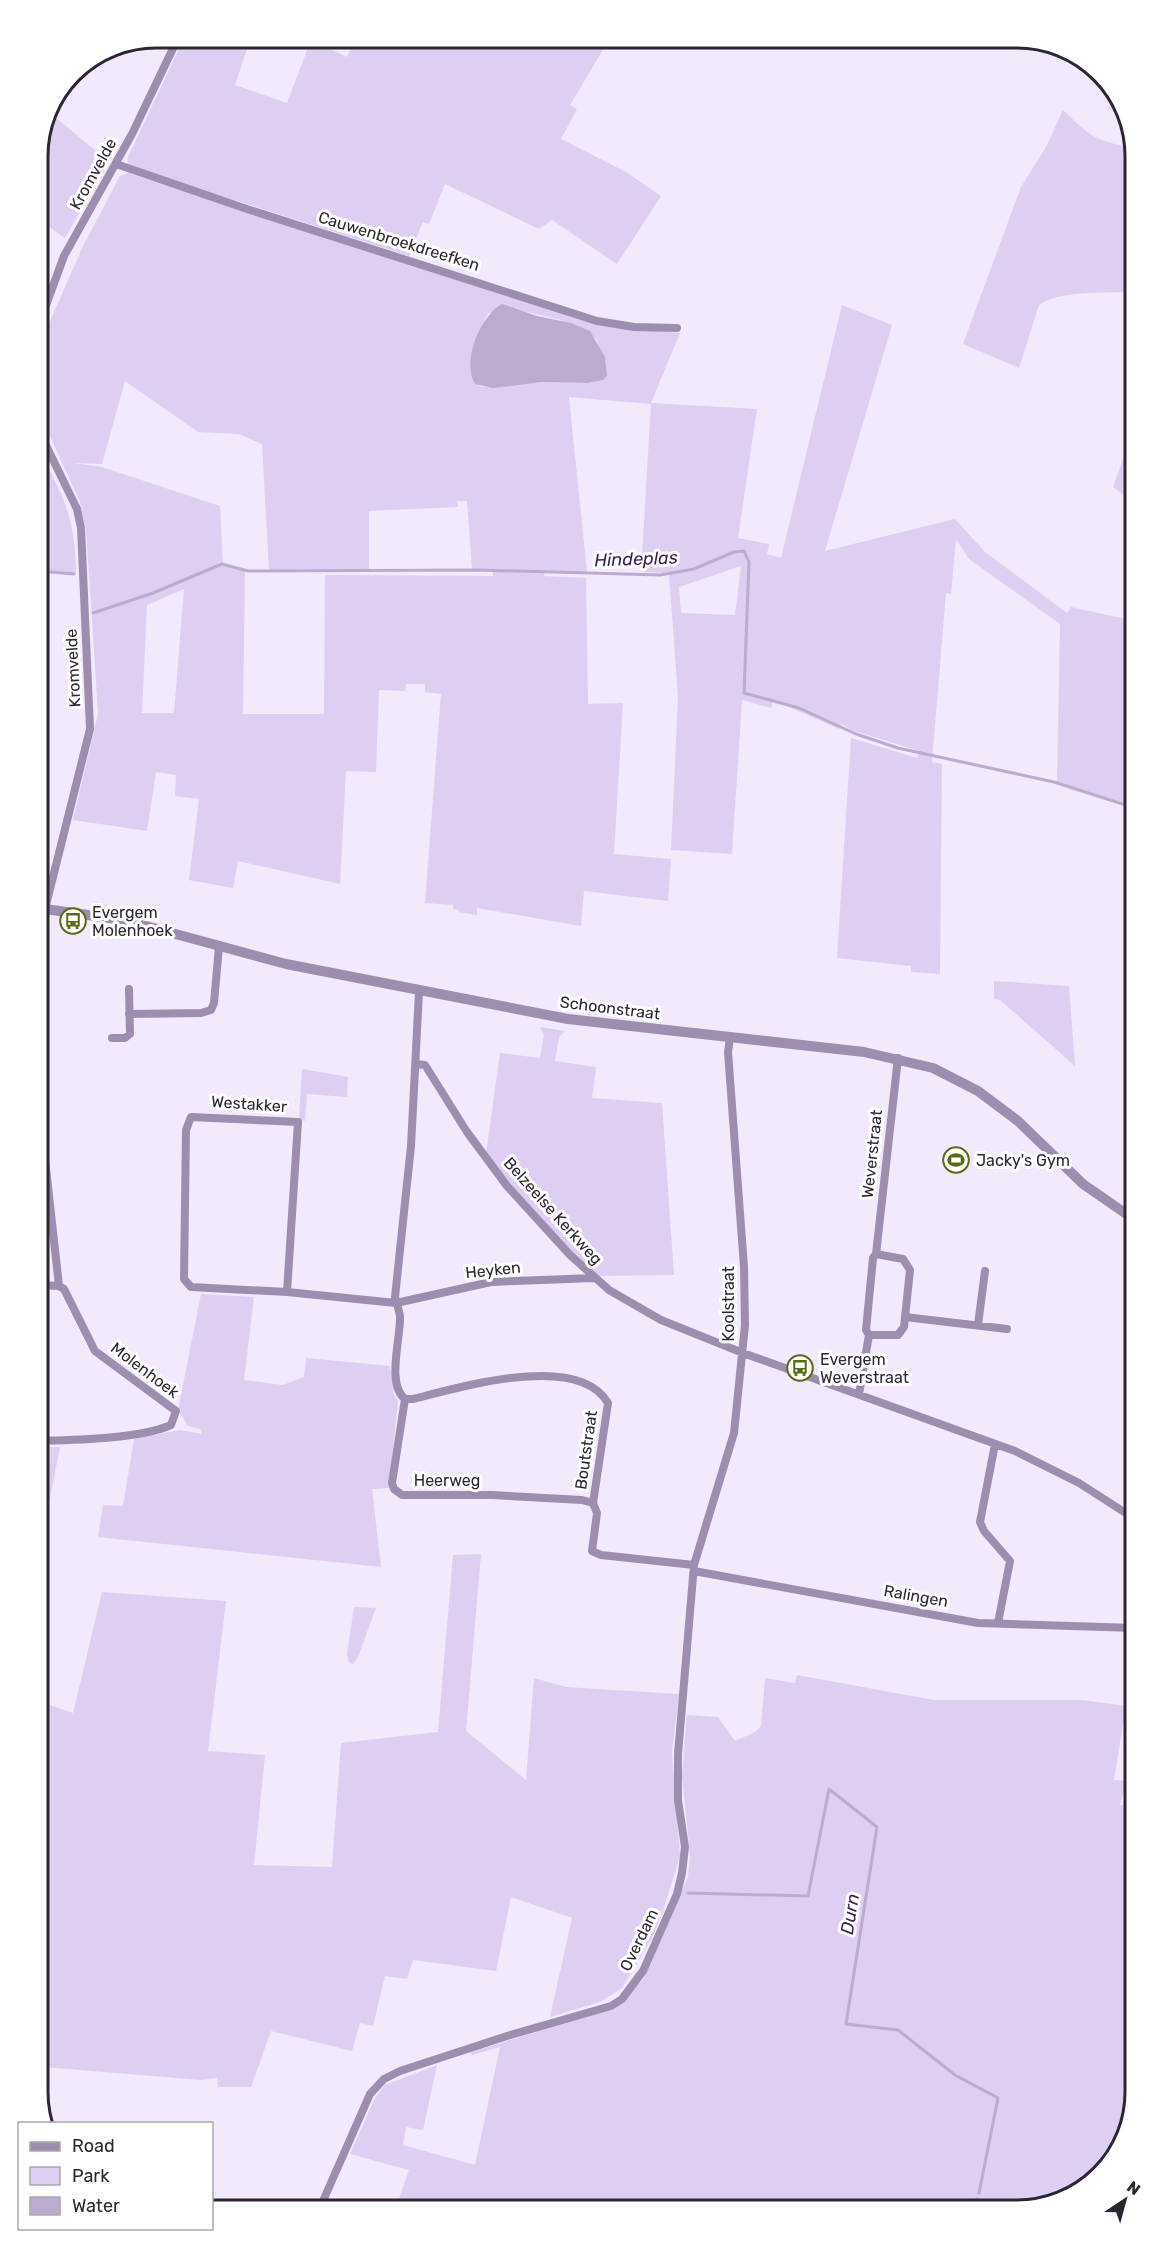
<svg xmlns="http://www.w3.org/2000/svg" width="1173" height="2248" viewBox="0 0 1173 2248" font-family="Rubik,sans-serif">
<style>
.green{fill:#decef1;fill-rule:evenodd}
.water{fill:#bcabcf}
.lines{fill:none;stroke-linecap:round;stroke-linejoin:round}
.stream{stroke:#bcabcf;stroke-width:3}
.minor{stroke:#9d8daf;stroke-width:8}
.tertiary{stroke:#9d8daf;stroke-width:10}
.labels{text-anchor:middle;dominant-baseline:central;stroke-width:6;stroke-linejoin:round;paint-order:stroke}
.street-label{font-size:16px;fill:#2c2632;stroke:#fff}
.poi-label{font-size:16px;fill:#2c2632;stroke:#fff;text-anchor:start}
.water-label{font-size:18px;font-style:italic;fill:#361e4c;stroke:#fff}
.rim{fill:none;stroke:#2c2632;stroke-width:3}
</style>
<rect width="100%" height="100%" fill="#f2e9fd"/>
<!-- green -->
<path class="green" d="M184 38H226L248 46 235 85 287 103 311 40 347 57 356 38H610L570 105 577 109 561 139 626 172 661 196 617 264 552 220 539 229 445 184 429 224 423 222 409 256 129 166 127 159Z
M1063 110C1092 138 1094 140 1134 148L1135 292C1111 293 1058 290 1039 305L1019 368 963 344 1021 187 1046 147Z
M48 111 109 162 65 238 38 219V148Z
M128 173 601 326 680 333 651 403 757 409 738 538 769 544 767 554 781 558 842 305 892 325 825 551 955 519 985 552 1067 613 1071 607 1135 621V806L1057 782 1060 624 969 559 956 539 951 594 946 593 932 762 942 764 940 974 911 972V966L837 958 851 738 917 758 919 751 851 730 841 724 839 729 773 700 771 708 742 700 732 854 671 850 678 698 669 573 641 572 651 404 569 397 587 572 545 571 544 576 586 578 588 704 623 703 614 854 671 859 668 901 584 891 581 926 477 908V915L459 912V910L453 909V905L425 903 441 694 425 692V684H406L405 691 379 690 376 772 346 771 340 884 238 861 233 888 189 880 199 799 175 796 176 775 156 772 147 831 73 820 98 714 90 588 86 531 80 502 38 410V349L82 248 120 176ZM527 312 561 320 596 339 606 362 603 380 588 383 542 382 480 387C469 352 473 345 488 313ZM125 381 198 432 239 434 262 444 269 570 369 569V511L458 507 457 501H467L472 569H493V576L325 575 324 714H243L245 570 223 564 220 506 102 467 74 463 102 464ZM741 566 735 615 681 613 679 587ZM184 589 174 713H142L147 605Z
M1135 425V503L1113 487Z
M38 448C64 498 75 515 76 574L38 569Z
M994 981 1069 986 1075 1066 1000 1000 994 999Z
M540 1027 565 1031 559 1037 555 1061 596 1067 592 1098 662 1103 674 1275 599 1276 546 1228 486 1154 500 1053 540 1058 544 1035Z
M302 1069 348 1077 347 1097 307 1094 305 1121 299 1119Z
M201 1294 254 1297 244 1380 283 1385 304 1377 306 1358 390 1366 394 1394 398 1401 389 1488 372 1489 381 1567 98 1537 103 1505 123 1506 134 1439 180 1430 202 1434 200 1429 188 1426 178 1410Z
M38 1447H60L38 1559Z
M481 1554 466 1731 526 1780 534 1678 566 1687 679 1694 672 1752 680 1856 663 1911 652 1938 622 1988 600 2002 550 2017 572 1918 511 1897 496 1971 413 1960 407 1979 385 1976 373 2026 360 2023 352 2051 271 2031 251 2087H218L217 2078 201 2080 43 2067 45 2050 38 2049V1701L73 1713 102 1592 226 1601 208 1751 265 1755 254 1865 332 1867 341 1743 438 1732 453 1555Z
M354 1607 376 1608 358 1657 353 1664 349 1663 347 1654Z
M797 1675 934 1700H1082L1126 1706 1114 1780 1127 1781 1120 1805 1130 1806 1135 1799V2093L1119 2147 1113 2145 1109 2163 1063 2201 1017 2210H395L409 2170 350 2154 375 2098 385 2085 437 2065 423 2130 406 2127 403 2145 475 2165 500 2047 472 2055 471 2052 609 2010 629 1998 622 1999 643 1980 688 1877 690 1855 682 1776 687 1715 718 1717 735 1741 755 1732 761 1726 765 1678 795 1683Z"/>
<!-- water -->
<path class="water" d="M502 304 537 316 571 323 590 331 605 357 607 376 603 380 588 383 542 382 493 388 475 384C461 361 481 315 502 304Z"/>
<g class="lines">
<!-- stream -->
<path class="stream" d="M38 571 74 574
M93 613 153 593 222 564 248 571 477 570 660 575 694 569 734 552 744 551 749 562 744 693 799 708 856 734 898 748 1054 782 1135 808
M688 1893 808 1896 829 1789 877 1827 846 2024 898 2030 955 2075 998 2098 979 2193
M974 2210 977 2199"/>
<!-- minor -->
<path class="minor" d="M116 164 250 210 597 321 634 327 677 328
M38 327 64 256 132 134 178 38
M38 429 77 509 81 528 90 729 45 909
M419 992 411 1146 395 1297C396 1303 399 1309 400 1316 401 1338 386 1384 405 1399H413C458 1388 578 1351 608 1403L593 1503 597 1513 592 1551 601 1555 694 1565
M129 1014 201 1013 211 1010 214 1003 219 946
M112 1038H125L130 1034 129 989
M416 1064 425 1065 467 1132 507 1186 570 1255 609 1290 661 1320 743 1353 1015 1451 1079 1483 1135 1519
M38 1285 59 1286
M287 1292 298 1122 191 1117 186 1130 184 1279 191 1287 287 1292 396 1303 491 1282 594 1278
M905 1317 1007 1329
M978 1325 985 1271
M869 1335H898L904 1327 910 1270 903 1259 876 1254
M859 1394 869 1335 866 1330 873 1258 876 1254 898 1058
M405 1399 392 1483 394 1489 402 1495H492L582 1500 593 1503
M38 1441C74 1440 139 1439 171 1425L176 1411 95 1351 64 1289 59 1286 38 1096
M995 1444 980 1522 984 1531 1010 1561 998 1623
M1135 1484V1404
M694 1571 978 1623 1135 1628
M319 2210 370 2094 384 2079 400 2071 507 2036 611 2006 622 1999 643 1971 677 1894 682 1873 685 1847 678 1800V1754L694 1565 734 1433 745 1325 744 1267 728 1052 730 1038"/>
<!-- tertiary -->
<path class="tertiary" d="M38 908 124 920 286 964 568 1019 864 1052 933 1068 978 1091 1018 1121 1083 1184 1135 1220"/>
</g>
<!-- icons -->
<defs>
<g id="bus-ring" transform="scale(1.35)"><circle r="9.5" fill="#fff" stroke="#586a16" stroke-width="1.5"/><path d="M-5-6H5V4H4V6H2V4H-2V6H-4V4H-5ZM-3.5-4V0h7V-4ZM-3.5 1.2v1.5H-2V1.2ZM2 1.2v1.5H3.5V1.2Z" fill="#586a16"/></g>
<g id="stadium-ring" transform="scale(1.35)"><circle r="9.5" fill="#fff" stroke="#586a16" stroke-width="1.5"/><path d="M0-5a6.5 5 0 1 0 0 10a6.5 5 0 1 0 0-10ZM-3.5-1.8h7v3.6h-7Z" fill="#586a16"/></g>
</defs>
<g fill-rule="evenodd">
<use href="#bus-ring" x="73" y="921"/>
<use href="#stadium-ring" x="956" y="1160"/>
<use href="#bus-ring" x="800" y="1368"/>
</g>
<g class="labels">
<!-- street labels -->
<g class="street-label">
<text transform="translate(93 174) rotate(-61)">Kromvelde</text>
<text transform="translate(399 241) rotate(17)">Cauwenbroekdreefken</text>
<text transform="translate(73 668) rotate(-93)">Kromvelde</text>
<text transform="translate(610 1008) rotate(7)">Schoonstraat</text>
<text transform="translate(249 1104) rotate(4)">Westakker</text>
<text transform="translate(872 1154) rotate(-84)">Weverstraat</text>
<text transform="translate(553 1211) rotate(48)">Belzeelse Kerkweg</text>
<text transform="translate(493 1270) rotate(-6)">Heyken</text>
<text transform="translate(728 1304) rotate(-90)">Koolstraat</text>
<text transform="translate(145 1370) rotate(37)">Molenhoek</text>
<text transform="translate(586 1450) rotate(-82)">Boutstraat</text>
<text x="447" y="1480">Heerweg</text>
<text transform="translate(916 1596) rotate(10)">Ralingen</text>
<text transform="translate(639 1940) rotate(-64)">Overdam</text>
</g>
<!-- poi labels -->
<g class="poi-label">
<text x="92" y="912">Evergem<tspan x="92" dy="18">Molenhoek</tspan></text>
<text x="976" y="1160">Jacky's Gym</text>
<text x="820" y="1359">Evergem<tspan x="820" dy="18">Weverstraat</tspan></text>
</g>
<!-- water labels -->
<g class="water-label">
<text transform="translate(636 559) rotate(-2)">Hindeplas</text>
<text transform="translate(850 1914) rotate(-81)">Durn</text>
</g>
</g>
<!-- crop -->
<path d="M0 0H1173V2248H0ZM156 48H1017A108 108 0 0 1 1125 156V2092A108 108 0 0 1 1017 2200H156A108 108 0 0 1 48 2092V156A108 108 0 0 1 156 48Z" fill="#fff" fill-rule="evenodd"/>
<path class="rim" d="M156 48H1017A108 108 0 0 1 1125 156V2092A108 108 0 0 1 1017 2200H156A108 108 0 0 1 48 2092V156A108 108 0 0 1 156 48Z"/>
<!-- legend -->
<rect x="18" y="2122" width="195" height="108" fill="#ffffff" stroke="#aba8ad" stroke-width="1.5"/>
<rect x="30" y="2142" width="30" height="9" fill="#9d8daf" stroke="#aba8ad" stroke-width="1.5"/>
<text x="72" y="2152" font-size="18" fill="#2c2632">Road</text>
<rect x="30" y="2167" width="30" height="18" fill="#decef1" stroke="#aba8ad" stroke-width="1.5"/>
<text x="72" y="2182" font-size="18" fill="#2c2632">Park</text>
<rect x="30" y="2197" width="30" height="18" fill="#bcabcf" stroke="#aba8ad" stroke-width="1.5"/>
<text x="72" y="2212" font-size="18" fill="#2c2632">Water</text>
<!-- north arrow -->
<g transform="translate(1125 2200) rotate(36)" stroke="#ffffff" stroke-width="4.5" paint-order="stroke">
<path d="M0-4.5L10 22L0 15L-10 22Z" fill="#2c2632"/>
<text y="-9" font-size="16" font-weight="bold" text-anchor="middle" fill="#2c2632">N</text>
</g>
</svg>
